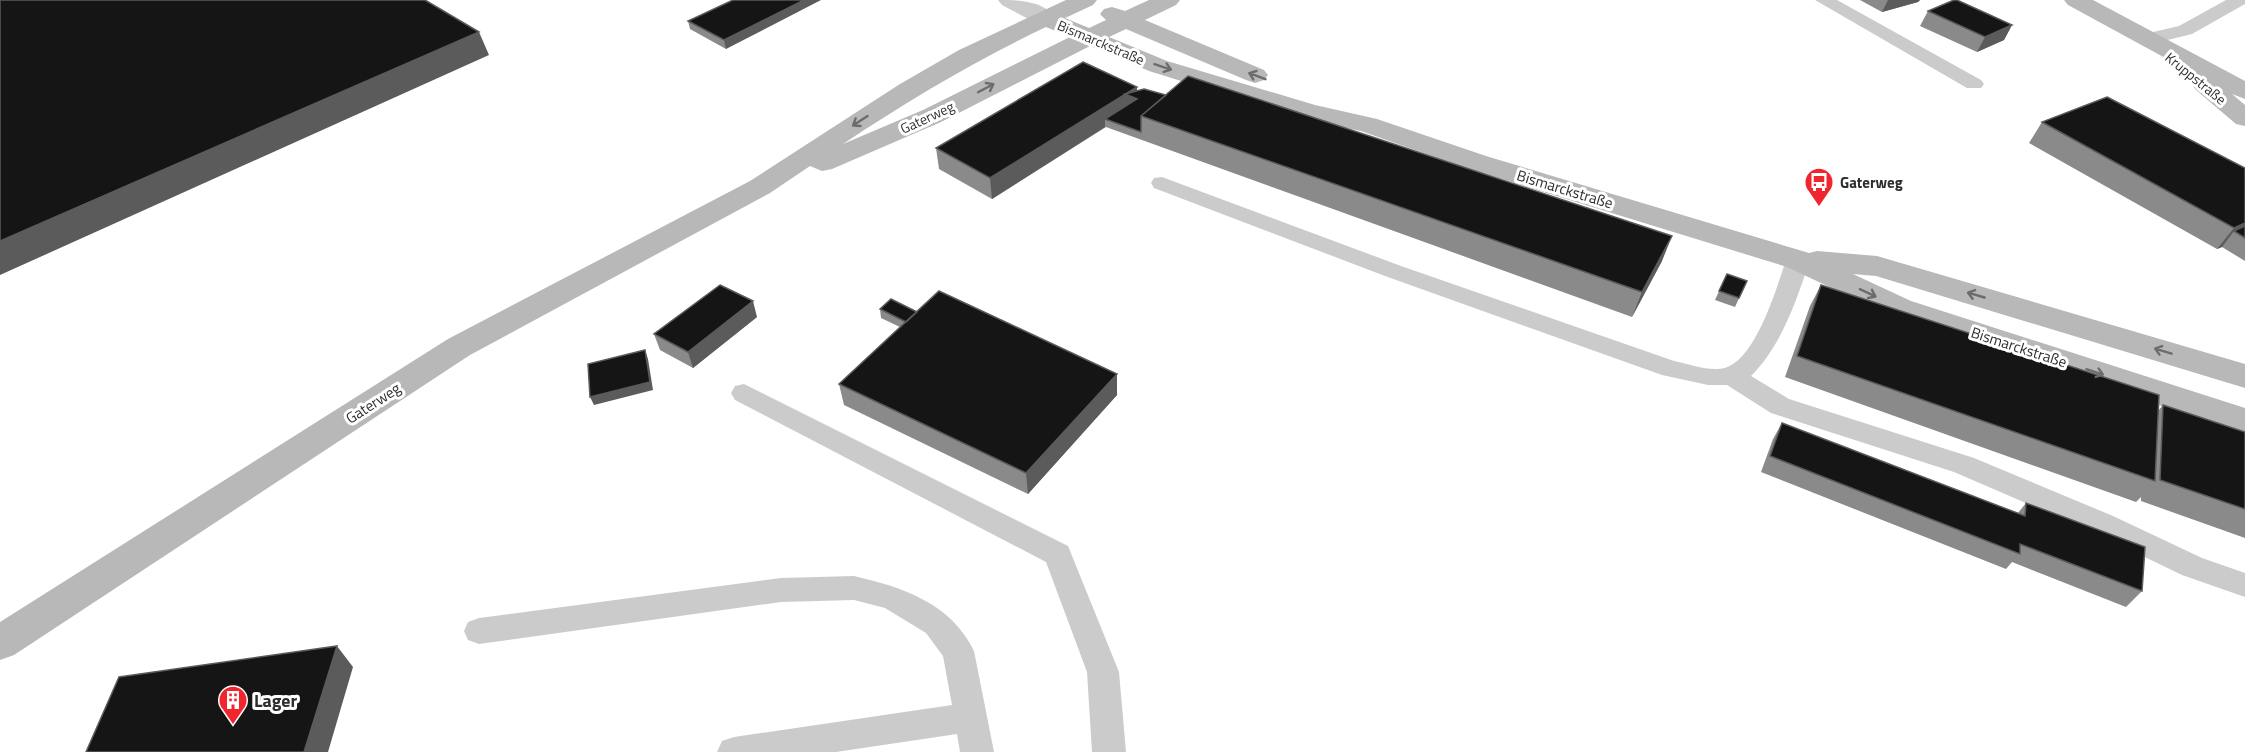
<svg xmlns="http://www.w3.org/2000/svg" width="2245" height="752" viewBox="0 0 2245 752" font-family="'Titillium Web',sans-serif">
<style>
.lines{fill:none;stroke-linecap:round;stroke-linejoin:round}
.lane{fill:#cbcbcb;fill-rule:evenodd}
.street{fill:#cbcbcb;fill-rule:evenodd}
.secondary{fill:#b8b8b8;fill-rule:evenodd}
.wall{fill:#8a8a8a}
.shaded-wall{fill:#5b5b5b}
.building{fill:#151515;stroke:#5b5b5b;stroke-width:1.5}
.oneway{stroke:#6c6c6c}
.labels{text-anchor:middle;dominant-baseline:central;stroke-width:6;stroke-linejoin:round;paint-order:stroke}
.far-street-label{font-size:14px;fill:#2e2e2e;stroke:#fff}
.poi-label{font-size:15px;font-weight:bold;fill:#2e2e2e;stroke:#fff;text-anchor:start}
.street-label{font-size:15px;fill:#2e2e2e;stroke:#fff}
.near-poi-label{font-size:18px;font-weight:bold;fill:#2e2e2e;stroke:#fff;text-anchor:start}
</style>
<rect width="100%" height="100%" fill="#fff"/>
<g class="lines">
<!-- lane -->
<path class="lane" d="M1815 0H1837L1981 80 1984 84 1981 88H1967Z
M2226 0H2245V4L2192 34 2147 45 2138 39 2140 35 2179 26Z
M1162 177 1401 266 1674 361C1689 364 1710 372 1725 368 1756 359 1777 287 1786 260L1790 255 1798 253 1806 255 1810 260C1796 301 1782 345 1751 376L1789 399 1974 458 2113 516 2202 558 2245 573V597L2182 575 2093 532 1954 472 1771 413 1727 385H1708L1662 375 1385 276 1154 188 1151 183 1154 178Z
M744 384 1068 546 1119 672 1126 752H1092L1087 672 1046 562 735 400 731 393 735 386Z
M854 576C902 587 951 603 974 651L994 752H960L957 734 836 752H717L722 741 734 737 952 705 943 656 926 633 885 608 854 600 781 602 479 644 468 640 464 631 468 622 479 618 781 578Z"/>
<!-- street -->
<path class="street" d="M998 0C1018 0 1043 0 1056 18L1052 23H1036L1002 5Z"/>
<!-- secondary -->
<path class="secondary" d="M1066 0H1097L1093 5 1065 18 1089 28 1106 20 1100 14 1104 9 1112 7 1125 11 1149 0H1180L1176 5 1145 20 1264 70 1268 75 1264 80 1255 83 1246 80 1126 29 1109 37 1167 61 1315 105 1377 119 1486 156 1809 253 1817 251 1877 256 2245 364V388L1876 276 1853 274 1911 301 2245 408V434L1889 315 1787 267 1466 168 1361 131 1300 118 1149 71 1090 46 941 122 832 169 822 171 810 166 770 193 470 355 14 655 0 660V622L448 339 750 181 900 84 959 50ZM1046 27 1070 37 923 110 843 144C911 99 973 62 1046 27Z
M2064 0H2093L2245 81V99L2232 94 2245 105V126L2236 124 2196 90 2192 85 2196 80 2202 78 2068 5Z"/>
</g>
<!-- wall -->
<path class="wall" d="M733 0 726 49 690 29 688 21Z
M1860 0H1920L1918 2 1882 12Z
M1928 11 2012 25 2004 40 1977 52 1920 26Z
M1137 91 1662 261 1632 317 1106 127 992 199 939 169 936 148Z
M2042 122 2245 168V261L2222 247 2217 249 2029 143Z
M1727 274 1747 281 1735 307 1715 300Z
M1821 285 2158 411 2163 405 2245 432V538L2141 501V497L2136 502 1785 377 1810 306Z
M880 309 917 312 1117 374V395L1028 494 844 405 839 384 900 327 881 318Z
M757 317 693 368 660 350 654 334Z
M1782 423 2018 513 2026 503 2142 591 2126 607 2012 562 2006 569 1761 472 1773 439Z"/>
<!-- shaded-wall -->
<path class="shaded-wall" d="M804 0H821L726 49 724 40Z
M1888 0H1920L1918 2 1882 12Z
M2012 25 2004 40 1977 52 1985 37Z
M479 32 489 55 0 275V241Z
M1137 87V107L1105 119V127L992 199 990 178Z
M2245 223V236L2234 231 2222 247 2217 249 2234 228Z
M1672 236 1662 261 1632 317 1642 292Z
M753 301 757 317 693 368 688 352Z
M645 350 648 359 653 390 594 405 590 397Z
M1117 374V395L1028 494 1026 473Z
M337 646 353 667 328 752H304Z"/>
<!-- building -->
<path class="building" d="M0 0H425L479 32 0 241Z
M733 0H804L724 40 688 21Z
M1954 0H1957L2012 25 1985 37 1928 11Z
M1083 62 1137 87 990 178 936 148Z
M1188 76 1672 236 1642 292 1141 116Z
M1144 89 1166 95 1141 116V132L1105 119 1137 99 1125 94Z
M2107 97 2245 168V223L2234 228 2042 122Z
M2245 226V238L2234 231Z
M1727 274 1747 281 1739 298 1719 291Z
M720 285 753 301 688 352 654 334Z
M1821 285 2159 395 2155 481 1797 356Z
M939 291 1117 374 1026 473 839 384Z
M891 299 917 312 906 322 880 309Z
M645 350 650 382 590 397 588 364Z
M2163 405 2245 432V509L2160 480Z
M1782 423 2025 516 2026 503 2145 547 2142 591 2020 544V554L1770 456Z
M337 646 304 752H86L119 677Z"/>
<!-- one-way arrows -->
<defs><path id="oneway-shaft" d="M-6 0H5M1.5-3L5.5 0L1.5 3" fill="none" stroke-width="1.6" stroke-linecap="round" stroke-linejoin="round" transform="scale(1.5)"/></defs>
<g class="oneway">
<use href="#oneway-shaft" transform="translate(1163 67) rotate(18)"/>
<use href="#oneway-shaft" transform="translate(1257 76) rotate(-159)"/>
<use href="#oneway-shaft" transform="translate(986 88) rotate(-28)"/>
<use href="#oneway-shaft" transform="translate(860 121) rotate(147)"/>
<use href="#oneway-shaft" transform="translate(1868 293) rotate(25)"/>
<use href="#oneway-shaft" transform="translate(1976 295) rotate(-164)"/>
<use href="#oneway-shaft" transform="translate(2163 351) rotate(-163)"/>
<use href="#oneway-shaft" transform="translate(2095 372) rotate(18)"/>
</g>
<!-- icons -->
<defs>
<g id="bus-pin" transform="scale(1.5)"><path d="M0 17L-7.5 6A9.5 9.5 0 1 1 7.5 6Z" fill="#f0252e" stroke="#fff"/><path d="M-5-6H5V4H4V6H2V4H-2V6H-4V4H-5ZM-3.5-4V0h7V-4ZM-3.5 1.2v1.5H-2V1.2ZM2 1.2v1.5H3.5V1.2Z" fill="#fff"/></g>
<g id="building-pin" transform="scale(1.5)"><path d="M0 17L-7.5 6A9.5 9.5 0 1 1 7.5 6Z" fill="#f0252e" stroke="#fff"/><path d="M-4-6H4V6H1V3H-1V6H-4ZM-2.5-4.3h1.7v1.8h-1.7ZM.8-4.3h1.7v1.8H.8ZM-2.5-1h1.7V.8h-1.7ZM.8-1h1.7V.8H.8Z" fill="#fff"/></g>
</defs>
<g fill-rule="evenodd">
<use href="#bus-pin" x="1819" y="182"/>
<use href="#building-pin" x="233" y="700"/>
</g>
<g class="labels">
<!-- far-street labels -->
<g class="far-street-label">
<text transform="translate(1101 42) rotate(23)">Bismarckstraße</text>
<text transform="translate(2196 78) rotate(39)">Kruppstraße</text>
<text transform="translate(927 117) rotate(-25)">Gaterweg</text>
</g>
<!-- poi labels -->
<g class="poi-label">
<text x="1840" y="182">Gaterweg</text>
</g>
<!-- street labels -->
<g class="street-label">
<text transform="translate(1565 189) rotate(17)">Bismarckstraße</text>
<text transform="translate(2019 347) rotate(18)">Bismarckstraße</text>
<text transform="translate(373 403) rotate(-33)">Gaterweg</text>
</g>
<!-- near-poi labels -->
<g class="near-poi-label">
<text x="254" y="700">Lager</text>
</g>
</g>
</svg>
